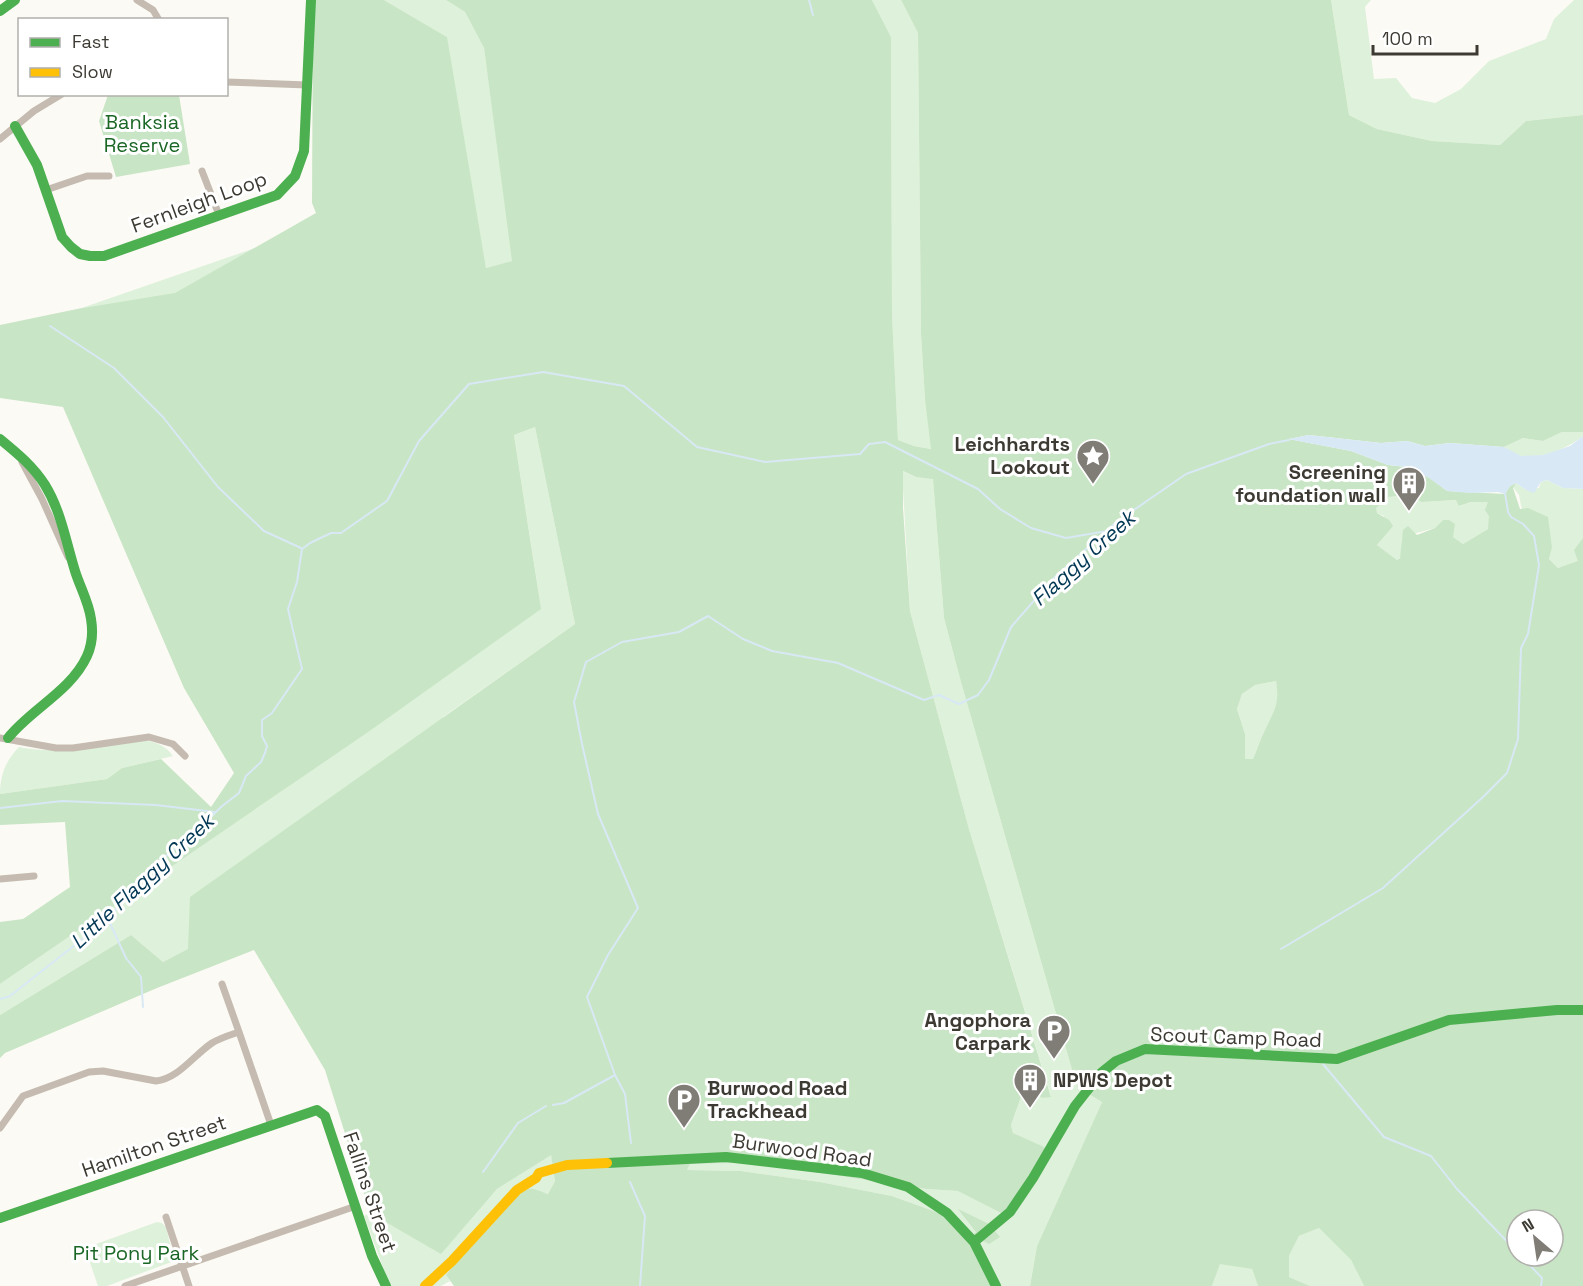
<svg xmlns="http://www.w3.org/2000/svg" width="1583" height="1286" viewBox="0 0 1583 1286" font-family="'Space Grotesk',sans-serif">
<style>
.green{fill:#def1db}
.forest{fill:#c8e5c5;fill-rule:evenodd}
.water{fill:#d8e9f5}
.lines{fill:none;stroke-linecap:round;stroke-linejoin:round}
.stream{stroke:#d8e9f5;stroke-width:2}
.street{stroke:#c5bbb1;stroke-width:7}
.fast{stroke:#4caf50;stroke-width:10}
.slow{stroke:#ffc107;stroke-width:10}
.labels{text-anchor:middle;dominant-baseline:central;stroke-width:6;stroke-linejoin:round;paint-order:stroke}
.park-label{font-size:20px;fill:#196625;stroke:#fff}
.street-label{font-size:20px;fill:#3d3a33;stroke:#fff}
.poi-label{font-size:20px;font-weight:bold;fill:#3d3a33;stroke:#fff;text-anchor:end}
.water-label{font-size:21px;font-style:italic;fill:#003754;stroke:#fff}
</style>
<rect width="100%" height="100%" fill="#fcfaf4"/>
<!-- green -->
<path class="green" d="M384 0H446L465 12 484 48 513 261 486 268 470 181 541 608 514 435 535 427 575 624 443 717V727L189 949 163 962 131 935 0 1015V984L286 788 47 320 307 230 447 37Z
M872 0H901L918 33 921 334 925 400 932 449 914 446 898 440 892 314 891 37Z
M1331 0H1371L1365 7 1374 79 1396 78 1412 98 1435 103 1461 89 1489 61 1546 39 1554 19 1574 0H1583V115L1526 121 1500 145 1432 141 1377 129 1349 115Z
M1562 432H1583V436C1568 448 1540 460 1521 456 1515 455 1509 450 1504 447L1523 438 1543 441Z
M902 471 916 477 933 478 944 618 961 682 1077 1087 1102 1102 1037 1246 1030 1286H1002L980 1243 983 1240 989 1244 962 1216 977 1232 974 1234 961 1221 892 1196 820 1182 741 1171 687 1170 690 1164 740 1163 806 1171 926 1189 959 1191 1003 1214 1043 1147 1013 1133 1011 1125 1022 1094 1032 1091 1042 1098 1051 1096 969 829 910 611Z
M1547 480 1563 488 1583 489V561L1558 568 1549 559 1552 548 1523 511 1521 506 1519 495 1513 487 1516 483 1526 490 1539 488 1541 482Z
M1411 492 1416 494 1422 502 1457 500 1460 506 1471 502H1488L1490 526 1488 529 1463 544 1453 537 1443 520 1435 528 1402 537C1401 546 1405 555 1397 560L1377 545 1385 535 1384 516 1377 513 1375 508 1389 497 1398 496 1406 503Z
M1276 681C1281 707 1275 710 1264 732 1260 740 1257 750 1253 759H1245V734L1237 709 1242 694 1255 685Z
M145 740C157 743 165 745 173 756L122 768 107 779 0 794C0 775 6 760 19 747 61 755 103 746 145 740Z
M551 1154 555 1181 548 1194 530 1189 480 1234 446 1275 450 1281 441 1286H390L364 1216 370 1213 441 1253 497 1189Z
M157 1222 162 1223 166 1227 174 1261 107 1286H98L85 1248Z
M1319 1228 1351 1260 1364 1286H1310L1289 1277V1256L1299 1236Z
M1220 1263 1252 1269 1258 1286H1212Z"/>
<!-- forest -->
<path class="forest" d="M313 0H384L447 37 486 268 512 261 484 48 465 12 446 0H872L891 37 892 314 898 440 914 446 931 449 925 400 921 334 918 33 901 0H1331L1349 115 1377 129 1432 141 1500 145 1526 121 1583 115V432H1562L1543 441 1523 438 1504 447 1450 443 1425 446 1407 441 1381 443 1309 435 1289 439 1351 451 1388 465 1406 467 1430 478 1447 491 1505 494 1510 486 1516 483 1513 488 1520 509 1528 508 1548 517 1552 548 1549 559 1558 568 1578 561 1574 550 1583 538V1286H1364L1351 1260 1319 1228 1299 1236 1289 1256V1277L1310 1286H1258L1252 1269 1220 1264 1212 1286H1030L1037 1246 1102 1102 1077 1087 961 682 944 618 933 479 916 477 903 471V508L910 611 969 829 1051 1097 1042 1098 1032 1091 1022 1094 1011 1125 1013 1133 1044 1147 1049 1157 1003 1214 958 1191 926 1189 806 1171 741 1163 690 1164 687 1170 741 1171 820 1182 892 1196 961 1221 974 1234 976 1232 958 1209 989 1224 1000 1237 989 1244 983 1241 980 1243 1002 1286H454L446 1275C459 1259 512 1190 530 1189 535 1188 543 1193 548 1194L555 1181 551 1155 497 1189 441 1254 370 1213 325 1070 254 950 157 988 5 1053 0 1058V1015L131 935 163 962 188 949 190 897 575 624 535 427 514 435 541 609 371 730 0 984V922L23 919 70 887 65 822 0 825V794L107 779 122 768 161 759 211 807 234 773 184 688 63 407 0 398V325L77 309 175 293 316 213 312 203ZM1411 493 1416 494 1418 500 1422 502 1456 500 1459 506 1471 502H1488L1485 510 1489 516 1488 529 1463 544 1453 537 1455 524 1449 520H1443L1435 528 1417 535 1408 526 1403 530 1400 558 1397 560 1377 545 1393 526 1389 520 1377 513 1376 508 1389 497 1398 496 1406 503 1410 502ZM1276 681C1280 705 1274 711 1264 732 1260 740 1257 750 1253 759H1245V734L1237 709 1242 694 1255 685ZM1517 1220H1553V1256H1517Z
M108 95H179L190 164 116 177 99 121Z"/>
<!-- water -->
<path class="water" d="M1309 435 1381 443 1407 441 1425 446 1450 443 1504 447 1521 456 1543 455 1570 446 1583 436V489L1563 488 1547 480 1541 482 1534 493 1526 490 1516 483 1510 486 1505 494 1498 492 1469 493 1447 491 1429 478 1406 467 1388 465 1351 451 1288 439Z"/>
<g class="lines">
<!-- stream -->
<path class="stream" d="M809 0 813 15
M50 326 114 368 163 417 218 487 264 531 301 548
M0 808 62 801 156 805 215 812
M108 919 126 958 141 977 143 1007
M1281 949 1383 888 1483 797 1507 773 1518 739 1521 648 1528 634 1539 565 1534 536 1523 524 1511 517 1508 512 1505 493
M0 999 10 996 108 919 151 868 197 831 221 807 239 793 246 776 261 762 265 753 267 746 262 736V720L272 713 302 669 288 609 297 582 302 549 310 543 331 533H341L387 501 419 441 469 384 543 372 624 386 697 447 765 462 860 454 869 444 885 442 978 489 1000 509 1031 528 1066 538 1107 531
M1323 1064 1384 1137 1431 1156 1457 1189 1517 1252
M553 1105 564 1103 615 1075
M631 1143 625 1094 615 1075 587 997 608 955 638 908 598 814 582 744 574 702 586 662 622 642 679 632 708 616 743 639 772 651 838 663 924 700 939 695 959 704 978 695 989 680 1011 627 1053 579 1115 523 1186 474 1269 444 1289 440
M483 1172 518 1123 546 1106
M630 1182 645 1216 640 1286
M1521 1256 1542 1278 1541 1286"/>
<!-- street -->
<path class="street" d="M137 0 153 10 159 20
M226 82 307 85
M0 139 34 111 62 94
M202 171 219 215
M46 190 87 176H109
M22 462 42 499 68 557
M0 738 56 748H73L149 737 173 744 185 756
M0 879 34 876
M222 984 239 1032
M0 1128 23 1096 89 1072 103 1071 156 1081C178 1079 194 1055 212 1043 220 1038 230 1035 239 1032L271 1125
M166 1217 189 1286
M125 1286 356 1206"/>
<!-- fast -->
<path class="fast" d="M0 11 15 0
M15 126 37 165 62 237 71 247 80 254 90 256H104L277 195 295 176 304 151 311 0
M0 439C17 453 33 466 45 485 61 511 66 542 75 571 80 587 89 603 91 619 93 631 92 645 87 656 71 691 31 709 8 738
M607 1163 726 1157 862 1173 908 1187 947 1213 974 1242 996 1286
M0 1218 317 1110 325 1116 372 1256 386 1286
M974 1242 1010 1212 1033 1178 1075 1106 1101 1073 1116 1061 1145 1049 1337 1059 1449 1020 1557 1010H1583"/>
<!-- slow -->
<path class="slow" d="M425 1286 452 1261 517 1190 536 1178 539 1173 567 1165 607 1163"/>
</g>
<!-- icons -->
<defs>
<g id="sight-pin" transform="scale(1.725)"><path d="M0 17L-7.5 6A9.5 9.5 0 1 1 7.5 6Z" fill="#807d77" stroke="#fff"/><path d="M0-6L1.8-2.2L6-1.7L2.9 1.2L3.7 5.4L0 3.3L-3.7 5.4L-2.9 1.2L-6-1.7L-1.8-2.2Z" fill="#fff"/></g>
<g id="building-pin" transform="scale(1.725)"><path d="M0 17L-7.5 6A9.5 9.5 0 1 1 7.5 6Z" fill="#807d77" stroke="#fff"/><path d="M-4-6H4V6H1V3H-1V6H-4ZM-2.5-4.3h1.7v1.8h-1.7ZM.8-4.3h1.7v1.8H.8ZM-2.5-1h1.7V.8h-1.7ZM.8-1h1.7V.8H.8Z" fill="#fff"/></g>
<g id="parking-pin" transform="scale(1.725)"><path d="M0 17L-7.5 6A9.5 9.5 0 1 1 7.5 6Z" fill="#807d77" stroke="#fff"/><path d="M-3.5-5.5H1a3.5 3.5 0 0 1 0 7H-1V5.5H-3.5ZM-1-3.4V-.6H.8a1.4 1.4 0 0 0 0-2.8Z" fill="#fff"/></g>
</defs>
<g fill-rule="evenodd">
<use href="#sight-pin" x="1093" y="456"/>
<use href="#building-pin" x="1409" y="483"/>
<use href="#parking-pin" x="1054" y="1031"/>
<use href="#building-pin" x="1030" y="1080"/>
<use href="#parking-pin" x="684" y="1100"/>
</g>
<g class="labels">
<!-- park labels -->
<g class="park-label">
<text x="142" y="122">Banksia<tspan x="142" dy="23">Reserve</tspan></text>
<text x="136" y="1253">Pit Pony Park</text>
</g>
<!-- street labels -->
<g class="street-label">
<text transform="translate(199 202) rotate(-20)">Fernleigh Loop</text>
<text transform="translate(1236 1037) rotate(2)">Scout Camp Road</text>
<text transform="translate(154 1146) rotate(-19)">Hamilton Street</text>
<text transform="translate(802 1150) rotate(8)">Burwood Road</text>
<text transform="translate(370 1192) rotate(71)">Fallins Street</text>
</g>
<!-- poi labels -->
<g class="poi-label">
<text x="1070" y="444">Leichhardts<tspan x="1070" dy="23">Lookout</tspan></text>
<text x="1386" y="472">Screening<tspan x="1386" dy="23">foundation wall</tspan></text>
<text x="1031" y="1020">Angophora<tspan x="1031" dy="23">Carpark</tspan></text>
<text x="1053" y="1080" text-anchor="start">NPWS Depot</text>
<text x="707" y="1088" text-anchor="start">Burwood Road<tspan x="707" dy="23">Trackhead</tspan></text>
</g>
<!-- water labels -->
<g class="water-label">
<text transform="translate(1083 558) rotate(-42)">Flaggy Creek</text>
<text transform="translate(142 881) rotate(-43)">Little Flaggy Creek</text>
</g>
</g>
<!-- legend -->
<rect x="18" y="18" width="210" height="78" fill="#ffffff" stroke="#b1b0ad" stroke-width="1.5"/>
<rect x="30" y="38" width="30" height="9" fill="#4caf50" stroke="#b1b0ad" stroke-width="1.5"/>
<text x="72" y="48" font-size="18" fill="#3d3a33">Fast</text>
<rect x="30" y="68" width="30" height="9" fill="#ffc107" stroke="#b1b0ad" stroke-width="1.5"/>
<text x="72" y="78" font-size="18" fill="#3d3a33">Slow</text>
<!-- north arrow -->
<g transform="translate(1535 1238) rotate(331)"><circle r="28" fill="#ffffff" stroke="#b1b0ad" stroke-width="1.5"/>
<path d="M0-4.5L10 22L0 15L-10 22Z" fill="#807d77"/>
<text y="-9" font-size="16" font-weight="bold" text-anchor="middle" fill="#3d3a33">N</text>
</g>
<!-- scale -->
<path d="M1373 45v9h104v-9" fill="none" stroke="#3d3a33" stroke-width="3"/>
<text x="1382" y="45" font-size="18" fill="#3d3a33" stroke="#ffffff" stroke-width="4.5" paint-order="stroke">100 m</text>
</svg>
